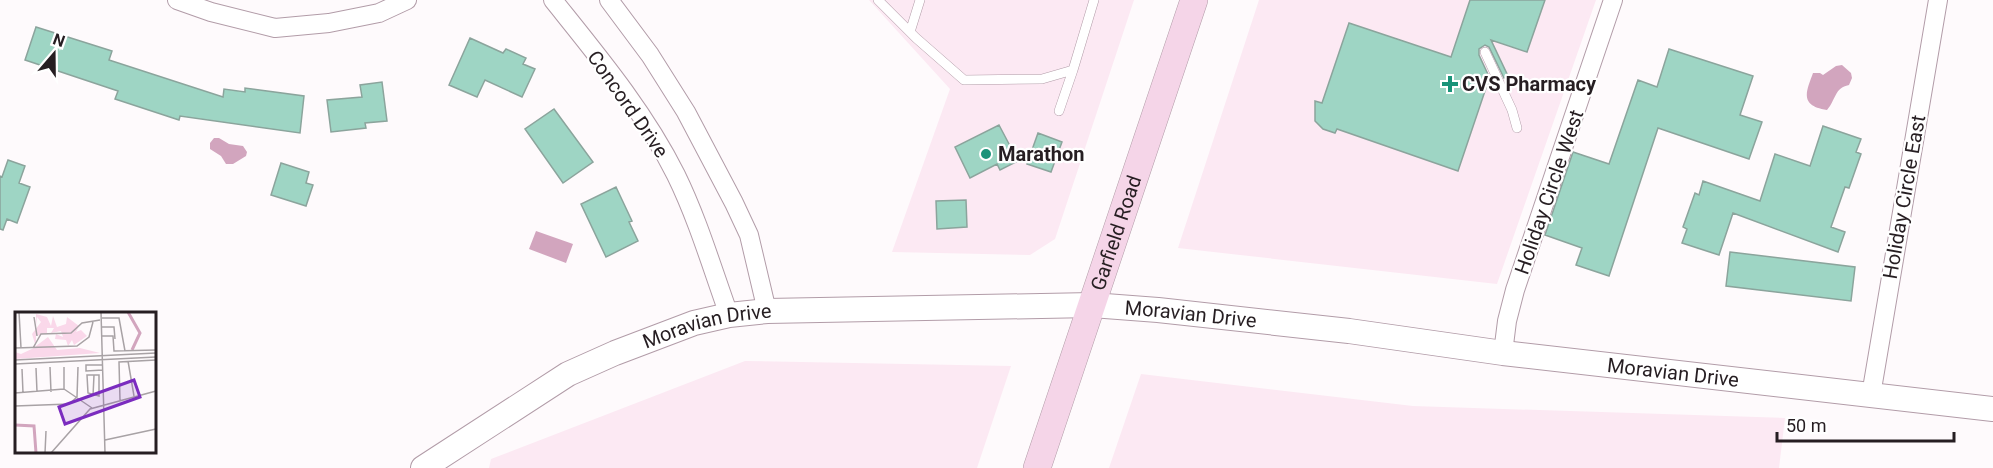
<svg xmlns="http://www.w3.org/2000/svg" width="1993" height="468" viewBox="0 0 1993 468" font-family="Roboto,sans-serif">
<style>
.built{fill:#fce9f3}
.water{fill:#d2a5be}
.building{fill:#9ed5c4;stroke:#8ba49c;stroke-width:1.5}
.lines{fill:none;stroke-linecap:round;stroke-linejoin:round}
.service-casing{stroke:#b29ca8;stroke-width:10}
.minor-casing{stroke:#b29ca8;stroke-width:20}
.tertiary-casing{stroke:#b29ca8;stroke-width:26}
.secondary-casing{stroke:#b29ca8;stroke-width:28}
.service{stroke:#fff;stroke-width:9}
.minor{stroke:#fff;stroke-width:18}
.tertiary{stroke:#fff;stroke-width:24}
.secondary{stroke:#f5d5e8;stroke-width:27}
.poi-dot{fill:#1a9379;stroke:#fff;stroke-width:2}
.labels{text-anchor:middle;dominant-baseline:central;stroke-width:4.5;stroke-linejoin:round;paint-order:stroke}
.poi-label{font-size:20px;font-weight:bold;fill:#261e22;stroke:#fff;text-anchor:start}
.street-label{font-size:20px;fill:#261e22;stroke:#fff}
.inset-river{fill:none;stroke:#d2a5be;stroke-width:3}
.inset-road{fill:none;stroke:#a8a2a5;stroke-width:1.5}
.view{fill:#7b2cbf;fill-opacity:0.15;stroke:#7b2cbf;stroke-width:3}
.inset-edge{fill:none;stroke:#261e22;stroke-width:3}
</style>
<rect width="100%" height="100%" fill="#fefafc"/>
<!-- built -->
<path class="built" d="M869 0H1134L1055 239 1030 255 892 252 950 89Z
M1259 0H1596L1497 284 1178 248Z
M745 361 1011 366 977 468H489L491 459Z
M1141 374 1413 406 1785 418 1779 468H1109Z"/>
<!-- water -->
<path class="water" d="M1842 65 1851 73 1852 78 1849 85C1834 88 1836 100 1827 110 1798 106 1807 90 1813 73H1820L1823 75 1836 66Z
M214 138H219L229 144 243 146 247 152 246 156 233 164H226L221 156 210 149V143Z
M536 231 573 244 566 263 529 249Z"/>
<!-- building -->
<path class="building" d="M1470 0H1545L1527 52 1491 40 1508 76 1504 78 1489 47 1485 45 1479 49V55L1492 83 1487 85 1458 171 1337 129 1335 133 1323 129 1315 121V101L1322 103 1349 23 1451 57Z
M36 27 112 51 109 60 223 97 224 89 245 92V88L304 96 300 133 180 116 179 120 115 99 118 91 25 60Z
M470 38 503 53 506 49 526 58 523 64 535 69 522 97 485 80 477 97 449 85Z
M1669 49 1753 76 1740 115 1762 122 1749 159 1658 128 1609 276 1576 265 1582 248 1545 235 1573 152 1609 164 1638 80 1657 87Z
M382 82 387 121 365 123 366 128 331 132 327 100 362 97 360 85Z
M554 109 593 162 563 183 525 129Z
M999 125 1018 161 1000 170 997 164 970 178 955 147Z
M1823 126 1861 139 1856 152 1861 154 1849 188 1845 187 1831 227 1845 232 1838 252 1733 213 1719 255 1682 243 1687 229 1683 227 1695 193 1699 195 1703 181 1760 201 1775 154 1810 166Z
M1038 133 1062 142 1051 172 1027 164Z
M8 160 25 166 19 183 30 187 17 223 7 219 3 230 0 229V176L2 177Z
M281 163 309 172 306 183 313 185 306 206 271 195Z
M616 187 632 221 629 222 638 241 606 257 581 204Z
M966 200 967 227 937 229 936 201Z
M1730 252 1855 267 1851 301 1726 286Z"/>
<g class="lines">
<!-- service casing -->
<g class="service-casing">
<path id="service" d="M878 0 916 38 964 80 1042 79 1073 70 1094 0
M910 32 920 0
M1485 52 1512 110 1517 128
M1059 111 1073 70"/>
</g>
<!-- minor casing -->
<g class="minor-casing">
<path id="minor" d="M177 0 211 12 275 28 329 23 379 13 407 0
M553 0C597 55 644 111 676 175 698 220 712 268 729 315
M609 0 650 55 686 112 734 203 749 235 767 311
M1503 353 1507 321 1515 290 1613 0
M1871 395 1938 0"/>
</g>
<!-- tertiary casing -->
<g class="tertiary-casing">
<g id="tertiary">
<path id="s1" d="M423 468 568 374 615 353 694 323 729 315 767 311 1092 305 1158 310 1349 331 1503 353 1993 409"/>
</g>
</g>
<!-- secondary casing -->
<g class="secondary-casing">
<g id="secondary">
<path id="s2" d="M1037 468 1194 0"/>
</g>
</g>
<!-- service -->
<use href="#service" class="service"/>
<!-- minor -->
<use href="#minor" class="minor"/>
<!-- tertiary -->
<use href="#tertiary" class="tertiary"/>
<!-- secondary -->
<use href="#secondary" class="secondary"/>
</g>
<!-- markers -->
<g class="poi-dot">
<path d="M1447 75h6v6h6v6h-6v6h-6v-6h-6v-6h6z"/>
<circle cx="986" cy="154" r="6"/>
</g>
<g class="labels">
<!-- poi labels -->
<g class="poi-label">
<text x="1462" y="84">CVS Pharmacy</text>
<text x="998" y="154">Marathon</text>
</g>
<!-- street labels -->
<g class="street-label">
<text transform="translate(628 104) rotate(55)">Concord Drive</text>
<text transform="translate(1549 192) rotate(-71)">Holiday Circle West</text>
<text transform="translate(1904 197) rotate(-80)">Holiday Circle East</text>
<text stroke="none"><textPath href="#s2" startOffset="248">Garfield Road</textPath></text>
<text stroke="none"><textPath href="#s1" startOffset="807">Moravian Drive</textPath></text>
<text stroke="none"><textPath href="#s1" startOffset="321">Moravian Drive</textPath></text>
<text stroke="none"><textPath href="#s1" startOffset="1293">Moravian Drive</textPath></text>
</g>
</g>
<!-- overview -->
<g transform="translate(15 312)">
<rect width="141" height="141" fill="#fefafc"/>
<path d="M21 2 32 5 36 14 38 4 42 15 51 12 52 5 64 14 61 20 66 18 72 24 59 33 57 28 53 34 51 28 40 27 41 22 48 25 46 19 36 21 39 16H32V21L21 24V34L33 25 42 38 65 36 85 41 0 47V40L6 42 21 35 17 22 26 10 22 5 21 14Z" fill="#fad8ea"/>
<path class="inset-river" d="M113 0 125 21 117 38M0 113 19 114 21 141"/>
<path class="inset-road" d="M4 0 6 36M86 0 90 141M19 5 22 24M87 6H104L110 39M87 15H99L100 27M87 24H98L99 39 141 38M0 36 62 34 74 25 78 10M18 36 26 22 56 21 67 11 85 8M0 48 141 41M113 49 119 84M0 52 141 45M88 53H71V59L88 58M35 55 36 80M21 56 22 80M7 57 8 81M72 63H84V84L73 81ZM49 77 77 96M49 77V55M0 81 49 77M78 84 79 63M62 85 63 55M105 88 104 50 141 48M0 94 54 92 62 85M90 128 141 117M30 141 31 119M36 141 75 97 141 79"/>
<path class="view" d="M119 68 125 85 50 112 44 95Z"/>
<rect width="141" height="141" class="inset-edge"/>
</g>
<!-- north arrow -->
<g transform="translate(54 54) rotate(20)" stroke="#ffffff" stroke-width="4.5" paint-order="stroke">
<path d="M0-4.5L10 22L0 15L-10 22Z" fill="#261e22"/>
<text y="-9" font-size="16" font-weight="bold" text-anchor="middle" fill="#261e22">N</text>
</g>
<!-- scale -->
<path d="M1777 432v9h177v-9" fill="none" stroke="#261e22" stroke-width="3"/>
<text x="1786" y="432" font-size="18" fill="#261e22" stroke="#ffffff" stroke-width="4.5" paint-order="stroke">50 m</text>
</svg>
